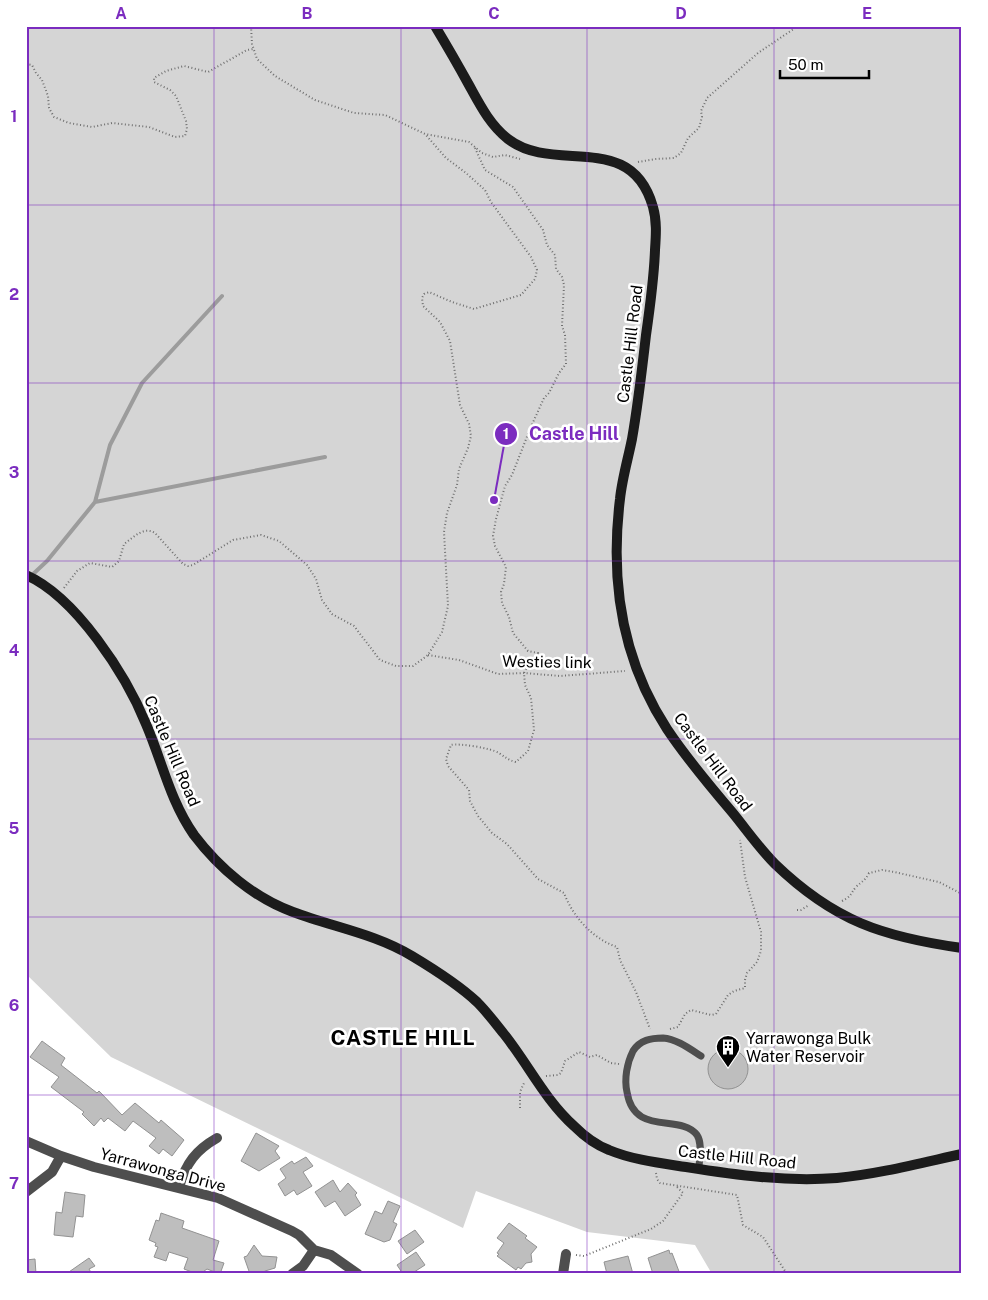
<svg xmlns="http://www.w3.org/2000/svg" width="988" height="1300" viewBox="0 0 988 1300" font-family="'Public Sans',sans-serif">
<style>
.green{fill:#d5d5d5}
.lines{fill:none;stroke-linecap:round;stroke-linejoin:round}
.stream{stroke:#9c9c9c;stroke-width:4}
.building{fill:#bebebe;stroke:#929292}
.path{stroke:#707070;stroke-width:2;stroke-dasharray:1 2.5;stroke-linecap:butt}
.lane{stroke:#4e4e4e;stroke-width:7}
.street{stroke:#4e4e4e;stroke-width:10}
.secondary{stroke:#1b1b1b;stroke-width:10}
.grid{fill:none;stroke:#7b2cbf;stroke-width:1;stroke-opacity:0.55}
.labels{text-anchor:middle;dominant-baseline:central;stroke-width:5;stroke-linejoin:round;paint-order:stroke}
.street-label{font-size:16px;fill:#000;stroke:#fff}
.poi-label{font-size:16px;fill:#000;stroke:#fff;text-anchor:start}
.district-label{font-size:21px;font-weight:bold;letter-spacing:1px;fill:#000;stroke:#fff}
.leader{fill:none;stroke:#7b2cbf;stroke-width:2}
.callout-dot{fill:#7b2cbf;stroke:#fff;stroke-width:2}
.mark-label{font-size:15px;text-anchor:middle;font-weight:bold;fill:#fff}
.callout-label{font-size:18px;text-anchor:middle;font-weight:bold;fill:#7b2cbf;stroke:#fff;stroke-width:5;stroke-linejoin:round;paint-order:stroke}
.neatline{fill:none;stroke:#7b2cbf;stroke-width:2}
.grid-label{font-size:16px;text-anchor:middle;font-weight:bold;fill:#7b2cbf}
</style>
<rect width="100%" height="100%" fill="#fff"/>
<!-- green -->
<path class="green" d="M26 26H962V1274H712L695 1245 587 1232 476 1191 463 1228 111 1057 26 974Z"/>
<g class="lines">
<!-- stream -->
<path class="stream" d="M95 502 325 457
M31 576 47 561 95 502 110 445 142 383 222 296"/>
</g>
<!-- building -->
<path class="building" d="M42 1041 65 1058 61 1065 97 1093 99 1091 122 1115 135 1103 159 1123 161 1120 184 1140 172 1156 163 1149 159 1154 149 1146 156 1138 133 1121 125 1131 108 1118 104 1122 101 1118 94 1126 82 1114 84 1112 51 1087 59 1077 30 1057Z
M708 1069a20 20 0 1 1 40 0a20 20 0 1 1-40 0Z
M256 1133 279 1146 275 1151 280 1158 259 1171 241 1161Z
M306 1157 313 1166 303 1172 312 1186 297 1195 294 1190 285 1196 278 1184 286 1178 280 1169 292 1161 294 1164Z
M333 1180 340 1192 348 1183 357 1193 355 1195 361 1205 345 1216 335 1201 325 1207 315 1192Z
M65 1192 85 1195 83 1217 76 1216 73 1237 54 1235 56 1212 62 1213Z
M388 1201 400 1206 393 1222 397 1224 390 1240 384 1242 365 1234 375 1211 382 1214Z
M161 1213 184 1221 182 1228 219 1241 213 1260 224 1263 220 1274 207 1269 200 1274H192V1272L184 1269 188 1258 169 1252 166 1261 154 1257 158 1247 155 1246 156 1243 149 1240 156 1220 159 1221Z
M509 1223 527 1236 525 1238 537 1247 531 1254 532 1262 526 1263 521 1269 518 1267 516 1270 497 1256 499 1254 497 1253 504 1243 497 1238Z
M415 1230 424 1242 407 1254 398 1241Z
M254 1245 262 1256 277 1257 275 1268 265 1271 261 1274H250L244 1257 247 1256Z
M669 1250 670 1254 672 1253 680 1274H653L648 1258Z
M416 1252 425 1265 411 1274H403L397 1265Z
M628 1256 633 1274H607L604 1262Z
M89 1258 95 1266 89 1269 92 1274H66Z
M35 1259 36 1274H26V1260Z"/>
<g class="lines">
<!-- path -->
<path class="path" d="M251 26 252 44 257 59 275 76 315 100 354 113 385 115 425 134 469 142 482 153 493 157 505 155 520 159
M26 64 32 65 36 73 42 80 48 96 49 108 54 117 69 123 92 127 112 123 149 127 175 137 185 136 187 129 186 121 176 96 170 90 154 82V78L166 71 184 66 208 72 247 50 254 49
M475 148 485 170 513 187 543 230 547 245 555 255 556 269 562 277 564 285 562 326 565 335 566 364 559 373 549 393 544 398 530 429 512 475 505 486 496 519 493 536 495 546 506 567 504 584 501 592 502 603 509 617 513 633 528 651 538 653 537 656 532 659 524 673 525 685 531 698 534 730 528 751 516 762C508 760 505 757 499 753 491 748 459 743 451 745L446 759 448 766 469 790 470 801 478 816 492 833 507 844 538 879 564 893C573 917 593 939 617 947L620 960 636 992 650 1029
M638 162 656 159 674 158 681 153 688 138 699 128 702 117 701 111 707 98 758 53 798 26
M64 588 77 571 90 563 112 567 119 561 124 544C134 537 144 526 155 533L183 564 188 566 193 565 233 540 261 535 279 541 307 565 316 579 322 600 332 614 354 626 380 660 396 666H413L428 655 442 632 448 606 444 532 447 513 457 485 459 469 468 448 471 436 469 424 460 405 450 341 440 322 423 306 422 298 424 294 429 292 452 302 474 309 521 295 535 279 537 270 531 257 491 202 485 190 466 173 446 158 425 134
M428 655 459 660 498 674 524 673 560 676 625 671
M842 901C852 896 850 894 856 887 862 881 865 881 869 873L882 870 894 872 939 882 962 894
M797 910H801L809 905
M670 1029 678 1027 685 1014 691 1010 711 1015 716 1014 728 995 734 991 745 988V980L747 973 757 962 761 951V932L745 877 740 840
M546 1076 558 1075 561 1073 565 1061 579 1052 590 1057 597 1055 611 1063 619 1064
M520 1108V1092L524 1083
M656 1173 657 1179 660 1183 737 1195 743 1225 763 1237 787 1274
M576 1255 584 1256 651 1229 663 1221 683 1193 677 1187"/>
<!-- lane -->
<path class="lane" d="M699 1169C699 1159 703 1144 697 1135 680 1113 634 1137 627 1092 624 1079 627 1063 633 1051 640 1040 651 1038 663 1038 677 1039 690 1049 701 1056"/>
<!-- street -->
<path class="street" d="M26 1141 61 1156 94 1167 218 1198 292 1231 299 1235 314 1250 331 1255 358 1274
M179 1187C186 1163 196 1150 217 1138
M26 1192 52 1172 61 1156
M292 1274 303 1266 314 1250
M563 1274 566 1254"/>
<!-- secondary -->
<path class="secondary" d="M435 26C447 46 458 65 469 85 480 105 490 125 508 139 555 175 631 129 653 207 657 221 656 235 655 250 654 278 650 307 646 335 642 370 638 405 632 439 628 459 622 479 620 499 610 580 622 660 667 729 687 759 709 785 732 812 746 829 759 848 775 864 834 921 883 937 962 948
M26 575C76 597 126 675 146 724 162 761 170 801 194 835 219 868 254 898 293 912 333 927 376 934 412 956 432 968 461 987 477 1002 487 1012 496 1024 504 1034 528 1064 545 1100 574 1126 584 1136 596 1145 609 1150 633 1160 660 1163 686 1167 736 1175 786 1182 837 1178 879 1174 921 1163 962 1154"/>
</g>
<!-- grid -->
<path class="grid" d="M214 26V1274M401 26V1274M587 26V1274M774 26V1274M26 205H962M26 383H962M26 561H962M26 739H962M26 917H962M26 1095H962"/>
<!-- icons -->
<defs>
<g id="building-pin" transform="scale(1.25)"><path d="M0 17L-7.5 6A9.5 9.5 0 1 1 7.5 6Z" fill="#000" stroke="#fff"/><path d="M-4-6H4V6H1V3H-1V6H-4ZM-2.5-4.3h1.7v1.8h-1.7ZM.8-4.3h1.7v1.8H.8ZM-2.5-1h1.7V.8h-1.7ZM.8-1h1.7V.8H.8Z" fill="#fff"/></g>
</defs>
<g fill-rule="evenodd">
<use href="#building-pin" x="728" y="1047"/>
</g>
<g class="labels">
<!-- street labels -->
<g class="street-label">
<text transform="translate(630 344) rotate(-83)">Castle Hill Road</text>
<text transform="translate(547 662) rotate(1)">Westies link</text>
<text transform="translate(172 751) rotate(67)">Castle Hill Road</text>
<text transform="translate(713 762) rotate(53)">Castle Hill Road</text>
<text transform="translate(737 1157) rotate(6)">Castle Hill Road</text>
<text transform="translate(163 1170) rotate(15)">Yarrawonga Drive</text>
</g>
<!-- poi labels -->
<g class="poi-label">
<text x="746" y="1038">Yarrawonga Bulk<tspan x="746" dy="18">Water Reservoir</tspan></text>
</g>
<!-- district labels -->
<g class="district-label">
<text x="403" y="1037">CASTLE HILL</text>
</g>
</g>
<!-- callouts -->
<path class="leader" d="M494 500L506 434"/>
<g class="callout-dot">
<circle cx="494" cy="500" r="5"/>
<circle cx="506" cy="434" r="12"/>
</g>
<g class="mark-label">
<text x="506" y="439">1</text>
</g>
<g class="callout-label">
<text x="574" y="440">Castle Hill</text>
</g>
<!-- border -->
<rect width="988" height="1300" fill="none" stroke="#ffffff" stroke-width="55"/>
<!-- scale -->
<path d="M780 70v8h89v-8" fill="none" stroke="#000000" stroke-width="2.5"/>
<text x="788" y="70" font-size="15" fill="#000000" stroke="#ffffff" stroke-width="4" paint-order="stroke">50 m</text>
<rect x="28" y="28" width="932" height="1244" class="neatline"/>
<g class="grid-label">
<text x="121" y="19">A</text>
<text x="307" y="19">B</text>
<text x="494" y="19">C</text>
<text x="681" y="19">D</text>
<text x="867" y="19">E</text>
<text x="14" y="122">1</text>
<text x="14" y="300">2</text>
<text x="14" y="478">3</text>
<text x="14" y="656">4</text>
<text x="14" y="834">5</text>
<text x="14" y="1011">6</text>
<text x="14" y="1189">7</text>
</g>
</svg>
